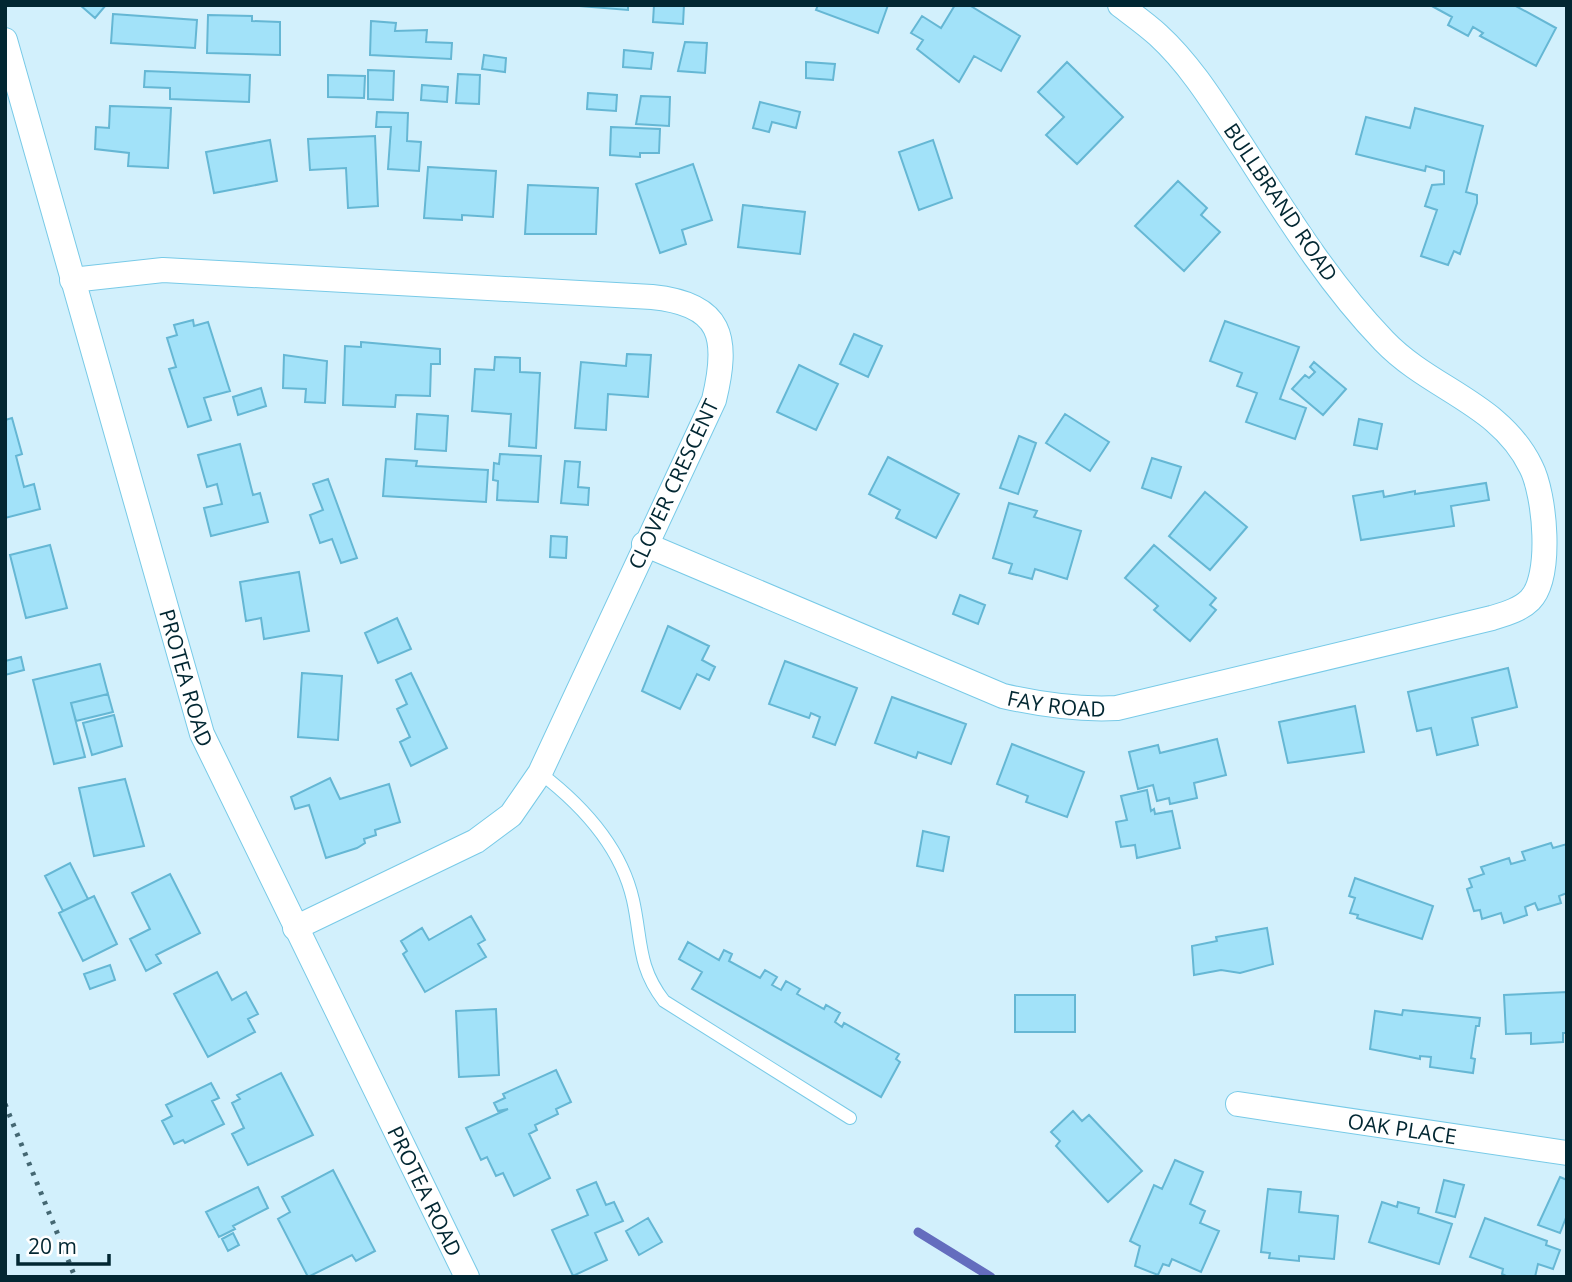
<svg xmlns="http://www.w3.org/2000/svg" width="1572" height="1282" viewBox="0 0 1572 1282" font-family="'Open Sans',sans-serif">
<style>
.lines{fill:none;stroke-linecap:round;stroke-linejoin:round}
.stream{stroke:#646dbe;stroke-width:9}
.building{fill:#a2e2f9;stroke:#65b7d4;stroke-width:2}
.service-casing{stroke:#78cae7;stroke-width:14}
.minor-casing{stroke:#78cae7;stroke-width:26}
.service{stroke:#fff;stroke-width:12}
.minor{stroke:#fff;stroke-width:24}
.rail{stroke:#446772;stroke-width:5;stroke-dasharray:3.5 7;stroke-linecap:butt}
.labels{text-anchor:middle;dominant-baseline:central;stroke-width:5;stroke-linejoin:round;paint-order:stroke}
.street-label{font-size:21px;fill:#022732;stroke:#fff}
</style>
<rect width="100%" height="100%" fill="#d2f0fc"/>
<g class="lines">
<!-- stream -->
<path class="stream" d="M918 1232 991 1277"/>
</g>
<!-- building -->
<path class="building" d="M80 5H106L95 18Z
M567 5H628V10Z
M654 5H684L683 24 653 22Z
M818 5H888L878 33 816 10Z
M955 5H969L1020 36 1001 71 974 56 959 82 917 49 923 40 911 33 922 16 941 28Z
M1430 5H1514L1556 28 1536 66 1480 36 1483 33 1473 27 1468 36 1448 25 1452 17Z
M113 14 197 20 195 48 111 43Z
M208 15 252 16V21L280 22V55L207 53Z
M371 21 396 23 395 31 427 30 426 42 452 43 451 59 370 55Z
M685 42 707 43 705 73 678 71Z
M624 50 653 53 651 69 623 67Z
M484 55 506 58 505 72 482 69Z
M806 62 835 64 833 80 806 78Z
M1067 62 1123 117 1077 164 1046 135 1064 117 1038 92Z
M368 70 394 71 393 100 368 99Z
M145 71 250 75 249 102 170 99V88L144 87Z
M458 74 480 75 479 104 456 103Z
M328 75 365 76 364 98 328 97Z
M422 85 448 87 447 102 421 100Z
M588 93 617 95 616 111 587 109Z
M641 96 670 97 669 126 636 124Z
M760 102 800 112 796 128 772 122 769 132 753 128Z
M110 106 171 108 168 168 128 166 129 153 95 149 96 127 109 128Z
M1415 108 1483 126 1466 192 1477 195V203L1460 254 1454 251 1448 265 1421 256 1437 210 1425 206 1432 185 1444 184V171L1426 166 1425 171 1356 154 1366 117 1410 128Z
M377 112 408 113 407 141 421 142 419 171 388 169 391 127H376Z
M611 127 660 129 659 153H640V157L610 155Z
M375 136 378 206 348 208 346 168 310 170 308 139Z
M270 140 277 181 214 193 206 152Z
M933 140 952 198 919 210 899 152Z
M693 164 712 220 682 230 686 244 660 253 636 184Z
M428 167 496 171 493 217 462 215V220L424 218Z
M1178 181 1207 208 1201 215 1220 232 1184 271 1135 226Z
M528 185 598 188 596 234H525Z
M743 205 805 212 800 254 738 247Z
M193 320 194 326 208 322 230 391 204 398 211 420 188 427 169 369 176 367 167 338 177 335 174 325Z
M1225 321 1299 347 1280 399 1306 408 1295 439 1246 422 1257 393 1237 386 1242 373 1210 361Z
M854 334 882 346 868 377 840 364Z
M361 342 440 349V364H431L430 396 396 395 395 407 343 405 345 346 361 347Z
M627 354 651 355 648 397 608 394 606 430 575 428 581 362 626 366Z
M284 355 327 361 325 403 305 402 306 389 283 388Z
M495 357 520 358V372L540 373 536 448 509 446 511 414 472 411 475 369 494 370Z
M1314 362 1346 389 1323 415 1292 389 1305 375 1309 378 1315 372 1310 367Z
M799 365 838 384 816 430 777 412Z
M261 388 266 406 238 415 233 397Z
M417 414 448 416 446 451 415 449Z
M1065 414 1109 442 1090 471 1046 443Z
M12 418 22 454 16 456 24 487 34 484 40 509 5 518V420Z
M1359 419 1382 424 1377 449 1354 445Z
M1019 436 1036 443 1018 494 1000 488Z
M240 444 253 495 260 493 268 522 211 536 204 508 222 504 217 484 207 487 198 455Z
M500 454 541 456 538 502 497 500 498 481 493 480 494 463 499 464Z
M888 457 959 494 936 538 896 518 900 510 869 494Z
M1152 458 1181 467 1171 498 1142 488Z
M386 459 417 461 416 466 488 470 486 502 383 496Z
M565 461 580 462 578 487 589 488 588 505 561 503Z
M328 479 357 558 341 563 332 539 320 543 310 515 323 510 313 484Z
M1486 483 1489 500 1451 506 1454 526 1361 540 1353 496 1383 491 1384 497 1415 491V494Z
M1205 492 1247 527 1210 570 1169 536Z
M1009 503 1037 511 1034 517 1081 531 1067 579 1035 569 1032 579 1009 573 1012 564 993 558Z
M551 536 567 537 566 558 550 557Z
M50 545 67 608 26 618 10 555Z
M1154 545 1216 598 1210 605 1216 610 1190 641 1154 610 1158 606 1125 578Z
M299 572 309 631 264 639 261 618 246 621 240 582Z
M960 595 985 605 978 624 953 614Z
M397 618 411 649 378 663 365 633Z
M668 626 709 646 702 660 715 667 709 680 697 674 680 709 642 691Z
M21 657 24 670 5 675V661Z
M785 661 857 688 835 745 813 737 820 717 811 713 809 718 769 704Z
M100 664 108 694 71 703 85 757 54 764 33 680Z
M1508 668 1517 707 1472 718 1478 745 1437 755 1431 728 1417 731 1408 692Z
M302 673 342 676 338 740 298 737Z
M411 673 447 748 411 766 400 742 410 737 397 709 407 704 396 680Z
M108 694 113 712 76 721 71 703Z
M892 697 966 724 951 764 918 752 916 758 875 743Z
M1355 706 1364 752 1288 763 1279 722Z
M114 715 122 746 92 755 83 723Z
M1217 739 1226 775 1194 783 1197 798 1170 804 1169 798 1157 801 1153 785 1138 789 1129 752 1158 745 1160 753Z
M1012 744 1084 772 1067 817 1026 802 1028 796 997 784Z
M330 778 340 799 389 784 400 822 375 830 376 835 364 839 365 843 357 848 326 858 309 805 295 809 291 797Z
M125 779 144 846 94 856 79 788Z
M1147 790 1151 811 1154 809 1155 814 1172 811 1180 848 1137 858 1135 845 1121 847 1116 822 1127 820 1121 796Z
M923 831 949 837 943 871 917 866Z
M1551 843 1553 848 1567 844V893L1559 896 1561 903 1538 910 1535 903 1525 907 1527 915 1504 923 1501 913 1482 919 1480 910 1474 911 1467 889 1472 887 1469 879 1484 874 1481 867 1509 858 1511 864 1525 860 1522 852Z
M70 863 88 899 63 911 45 876Z
M170 874 200 933 156 955 161 963 146 971 130 939 150 929 132 893Z
M1355 878 1433 906 1422 939 1357 918 1358 915 1350 913 1355 898 1349 896Z
M94 896 117 944 83 961 59 913Z
M471 916 485 940 478 944 486 957 425 992 403 954 407 951 401 941 422 928 429 940Z
M1267 928 1273 964 1240 973 1221 970 1194 975 1192 946 1217 941 1216 937Z
M688 942 719 960 724 950 732 954 729 961 760 978 765 970 777 977 772 985 781 990 786 981 800 989 797 994 824 1009 826 1005 840 1013 835 1022 842 1027 844 1023 899 1054 896 1059 900 1062 881 1097 692 989 702 972 679 959Z
M110 965 115 980 90 989 84 974Z
M217 972 232 1000 246 992 258 1014 248 1019 255 1032 208 1057 174 994Z
M1567 992V1033H1563V1042L1531 1044V1033L1506 1034 1504 995Z
M1015 995H1075V1032H1015Z
M496 1009 499 1075 459 1077 456 1011Z
M1403 1010 1480 1018 1479 1026H1476L1471 1058 1475 1059 1473 1073 1430 1067 1431 1057 1420 1056V1059L1370 1049 1375 1011 1402 1015Z
M556 1070 571 1102 556 1109 558 1114 535 1125 537 1130 529 1134 550 1178 514 1196 503 1173 496 1176 487 1157 481 1160 466 1128 508 1109 498 1111 494 1103 505 1098 503 1094Z
M281 1073 313 1135 248 1165 232 1134 244 1128 232 1103 240 1099 237 1095Z
M211 1083 219 1098 212 1101 224 1124 185 1143 183 1140 174 1144 162 1121 172 1116 166 1105Z
M1073 1111 1082 1121 1089 1115 1142 1171 1108 1202 1056 1146 1060 1141 1051 1132Z
M1175 1160 1203 1172 1190 1204 1205 1211 1200 1223 1219 1231 1201 1272 1172 1259 1169 1266 1163 1264 1158 1275 1135 1266 1140 1246 1130 1241 1154 1185 1162 1189Z
M333 1170 375 1251 356 1261 352 1255 308 1277 278 1219 290 1212 282 1197Z
M1560 1177 1567 1180V1215L1560 1233 1538 1225Z
M1444 1180 1464 1185 1455 1217 1436 1212Z
M596 1182 606 1205 614 1202 623 1221 595 1233 607 1260 573 1276 552 1230 588 1215 577 1190Z
M258 1187 268 1208 233 1226 235 1229 219 1237 206 1212Z
M1268 1189 1301 1192 1299 1212 1338 1216 1334 1259 1299 1256V1261L1269 1258 1270 1253 1261 1252Z
M1382 1202 1397 1207 1398 1202 1419 1208 1418 1213 1452 1224 1439 1264 1369 1242Z
M648 1218 662 1242 639 1255 626 1231Z
M1485 1218 1547 1241 1546 1245 1560 1250 1553 1269 1538 1264 1535 1277H1508L1502 1274 1503 1269 1470 1257Z
M233 1233 239 1245 228 1251 222 1239Z"/>
<g class="lines">
<!-- service casing -->
<g class="service-casing">
<path id="service" d="M540 773C582 805 621 847 633 900 642 940 637 966 664 1001L850 1118"/>
</g>
<!-- minor casing -->
<g class="minor-casing">
<g id="minor">
<path id="s1" d="M5 40 202 734 467 1277"/>
<path d="M72 280 163 270 652 297C723 304 729 338 714 400L540 773 511 815 476 841 295 928"/>
<path id="s2" d="M644 544 1003 696C1042 705 1077 710 1117 708L1492 618C1505 614 1520 610 1530 600 1553 577 1545 494 1531 467 1500 403 1431 390 1384 341 1329 284 1287 216 1244 149 1218 110 1193 67 1158 35 1146 24 1133 15 1120 5"/>
<path id="s3" d="M1238 1104 1567 1153"/>
</g>
</g>
<!-- service -->
<use href="#service" class="service"/>
<!-- minor -->
<use href="#minor" class="minor"/>
<!-- rail -->
<path class="rail" d="M5 1104 75 1277"/>
</g>
<g class="labels">
<!-- street labels -->
<g class="street-label">
<text transform="translate(1281 202) rotate(56)">BULLBRAND ROAD</text>
<text transform="translate(673 484) rotate(-65)">CLOVER CRESCENT</text>
<text stroke="none"><textPath href="#s1" startOffset="663">PROTEA ROAD</textPath></text>
<text stroke="none"><textPath href="#s2" startOffset="444">FAY ROAD</textPath></text>
<text stroke="none"><textPath href="#s3" startOffset="166">OAK PLACE</textPath></text>
<text stroke="none"><textPath href="#s1" startOffset="1230">PROTEA ROAD</textPath></text>
</g>
</g>
<!-- border -->
<rect width="1572" height="1282" fill="none" stroke="#022732" stroke-width="14"/>
<!-- scale -->
<path d="M18 1254v10h91v-10" fill="none" stroke="#022732" stroke-width="3.5"/>
<text x="28" y="1254" font-size="21" fill="#022732" stroke="#ffffff" stroke-width="5" paint-order="stroke">20 m</text>
</svg>
